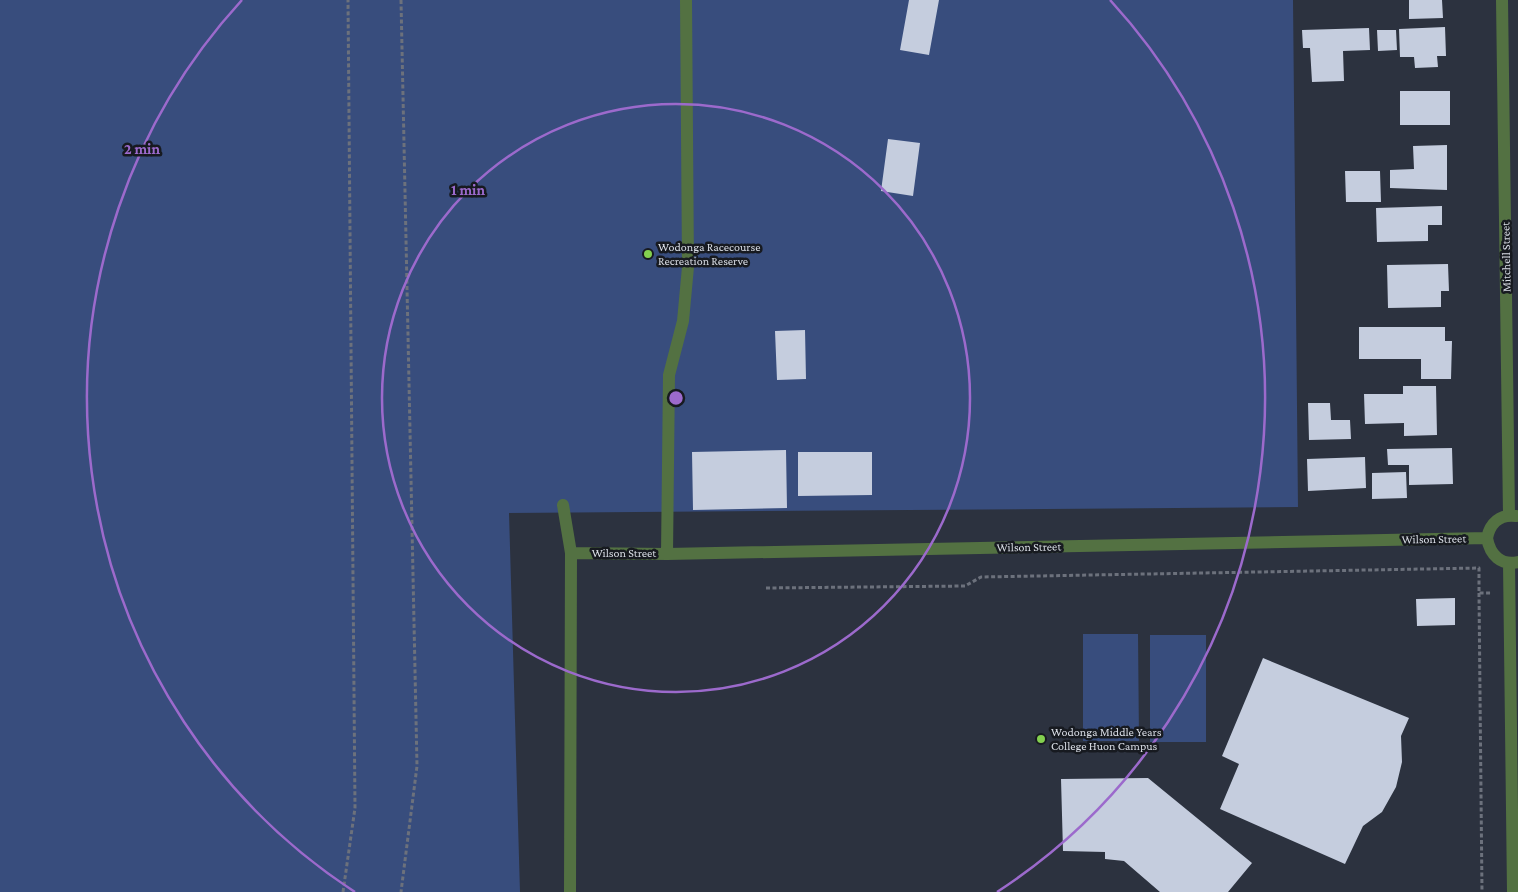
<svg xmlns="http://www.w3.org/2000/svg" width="1518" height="892" viewBox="0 0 1518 892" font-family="'Crimson Pro',serif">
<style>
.green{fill:#384d7d}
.building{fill:#c5cdde}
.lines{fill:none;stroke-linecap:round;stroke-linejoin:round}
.path{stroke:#6c717c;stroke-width:3;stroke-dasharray:4 2.5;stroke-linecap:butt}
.minor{stroke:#537142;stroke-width:12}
.ring{fill:none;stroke:#9c6acc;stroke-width:2.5}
.poi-dot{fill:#83d04f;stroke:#171a20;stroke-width:2}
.labels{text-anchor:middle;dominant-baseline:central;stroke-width:5;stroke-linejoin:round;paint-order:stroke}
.poi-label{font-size:12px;fill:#d8dce4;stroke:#171a20;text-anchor:start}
.street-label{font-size:12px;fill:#d8dce4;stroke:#171a20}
.centre{fill:#9c6acc;stroke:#171a20;stroke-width:2.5}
.ring-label{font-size:15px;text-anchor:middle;font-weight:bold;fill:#9c6acc;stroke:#171a20;stroke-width:5;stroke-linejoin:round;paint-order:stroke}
</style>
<rect width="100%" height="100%" fill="#2c323f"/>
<!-- green -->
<path class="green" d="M0 0H1293L1298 507 509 513 520 892H0Z
M1083 634H1138L1139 741H1083Z
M1150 635H1206V742H1150Z"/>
<!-- building -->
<path class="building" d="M909 0H939L929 55 900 50Z
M1409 0H1442L1443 18 1409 19Z
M1445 27 1446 56H1437L1438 67 1415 68 1414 57H1400L1399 29Z
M1369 28 1370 50 1343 51 1344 81 1312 82 1310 48H1303L1302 30Z
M1377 30H1396L1397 50 1378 51Z
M1400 91H1450V125H1400Z
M888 139 920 143 913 196 881 191Z
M1447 145V190L1390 188V170L1414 169 1413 146Z
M1345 171H1380L1381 202H1346Z
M1442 206V225H1428V241L1377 242 1376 208Z
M1448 264 1449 291H1441V307L1388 308 1387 265Z
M1359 327H1445V341H1452L1451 379H1421V359H1359Z
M805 330 806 379 777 380 775 331Z
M1403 386H1436L1437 435 1404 436V423L1365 424 1364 394H1403Z
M1308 403H1330L1331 420H1350L1351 439 1309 440Z
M1452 448 1453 484 1409 485V465H1388L1387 449Z
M786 450 787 508 693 510 692 452Z
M798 452H872V495L798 496Z
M1365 457 1366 488 1308 491 1307 459Z
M1406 472 1407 498 1372 499V473Z
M1455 598V625L1417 626 1416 599Z
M1263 658 1409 718 1401 736 1402 762 1396 787 1382 812 1363 826 1345 864 1220 809 1239 764 1222 756Z
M1148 778 1252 863 1228 892H1160L1124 861 1105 859V852L1063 851 1061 779Z"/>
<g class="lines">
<!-- path -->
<path class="path" d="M401 0 417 766 401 892
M766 588 965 586 981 577 1479 568V593H1492
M1479 593 1482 892
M343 892 355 808 348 0"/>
<!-- minor -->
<path class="minor" d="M1502 0 1509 515
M563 505 571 553 570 892
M1516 516C1500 514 1490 523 1487 538 1490 555 1501 566 1518 562
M571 553 667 554 1487 538
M667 554 669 375 683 321 688 267 686 0
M1509 563 1513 892"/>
</g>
<!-- distance rings -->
<g class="ring">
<circle cx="676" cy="398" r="294"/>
<path d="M355 892A589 589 0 0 1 242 0M1110 0A589 589 0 0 1 997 892"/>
</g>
<!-- markers -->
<g class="poi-dot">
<circle cx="648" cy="254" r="5"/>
<circle cx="1041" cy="739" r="5"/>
</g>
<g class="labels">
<!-- poi labels -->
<g class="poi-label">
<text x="658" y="247">Wodonga Racecourse<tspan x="658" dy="14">Recreation Reserve</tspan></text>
<text x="1051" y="732">Wodonga Middle Years<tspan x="1051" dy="14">College Huon Campus</tspan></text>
</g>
<!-- street labels -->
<g class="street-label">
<text transform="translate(1506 257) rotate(-91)">Mitchell Street</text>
<text transform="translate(1434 539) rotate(-1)">Wilson Street</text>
<text transform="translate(1029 547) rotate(-1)">Wilson Street</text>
<text x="624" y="553">Wilson Street</text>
</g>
</g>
<circle cx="676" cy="398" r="8" class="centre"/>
<g class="ring-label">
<text x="142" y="154">2 min</text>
<text x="468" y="195">1 min</text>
</g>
</svg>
